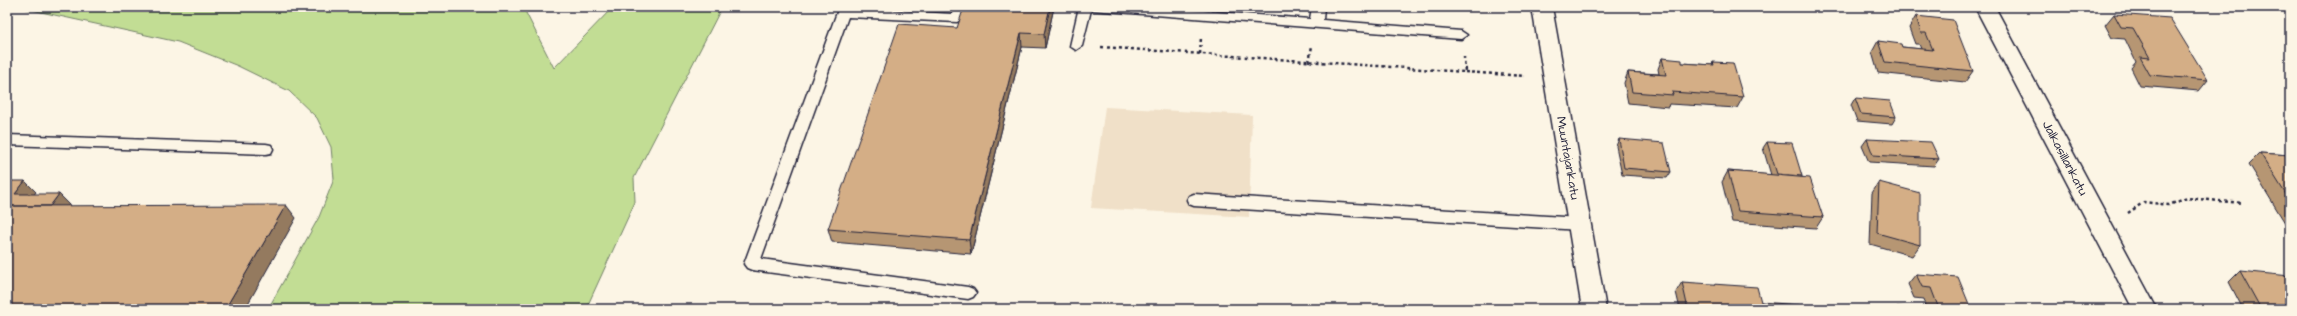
<svg xmlns="http://www.w3.org/2000/svg" width="2297" height="316" viewBox="0 0 2297 316" font-family="'Architects Daughter',sans-serif">
<style>
.built{fill:#f0e0c8}
.green{fill:#c2dd94;stroke:#728068}
.lines{fill:none;stroke-linecap:round;stroke-linejoin:round}
.lane-casing{stroke:#22223b;stroke-width:3}
.street-casing{stroke:#22223b;stroke-width:3}
.path{stroke:#22223b;stroke-width:2.5;stroke-dasharray:3 3;stroke-linecap:butt}
.lane{fill:#fcf5e5;fill-rule:evenodd}
.street{fill:#fcf5e5;fill-rule:evenodd}
.wall{fill:#b69673;stroke:#22223b}
.shaded-wall{fill:#947a5e;stroke:#22223b}
.building{fill:#d4ae86;stroke:#22223b}
.labels{text-anchor:middle;dominant-baseline:central;stroke-width:3;stroke-linejoin:round;paint-order:stroke}
.street-label{font-size:13px;fill:#22223b;stroke:#fcf5e5}
</style>
<rect width="100%" height="100%" fill="#fcf5e5"/>
<filter id="ink" filterUnits="userSpaceOnUse"><feTurbulence type="fractalNoise" baseFrequency=".025" numOctaves="2"/><feDisplacementMap in="SourceGraphic" scale="8" xChannelSelector="R" yChannelSelector="G"/><feConvolveMatrix kernelMatrix="1 2 1 2 8 2 1 2 1" color-interpolation-filters="sRGB"/></filter>
<g filter="url(#ink)">
<!-- built -->
<path class="built" d="M1105 107 1252 115 1249 217 1091 208Z"/>
<!-- green -->
<path class="green" d="M18 7H523L554 68 613 7H722L634 178 635 202 586 309H268L319 217 334 179 331 147 317 118 289 91 238 66 178 42Z"/>
<g class="lines">
<!-- lane casing -->
<g class="lane-casing">
<path id="lane" d="M839 7 952 14 954 7H966L963 18 957 22 848 17 761 259 968 287 973 289 976 293 973 297 968 299 752 270 747 268 744 264Z
M1079 7H1150L1310 19 1312 7H1324L1323 20 1461 31 1467 35 1461 39 1091 10 1082 46 1076 50 1070 46Z
M7 135 266 144 271 145 273 149 271 153 266 154 7 145Z
M1194 194 1580 218 1585 220 1587 224 1585 228 1580 230 1194 206 1189 204 1187 200 1189 196Z"/>
</g>
<!-- street casing -->
<g class="street-casing">
<path id="street" d="M1532 7H1552L1606 309H1582Z
M1975 7H1995L2157 309H2133Z"/>
</g>
<!-- path -->
<path class="path" d="M1101 47 1465 72 1464 57
M1200 54 1201 37
M1309 62 1312 46
M1465 72 1525 76
M2128 213 2144 202 2169 205 2187 198 2242 203"/>
<!-- lane -->
<use href="#lane" class="lane"/>
<!-- street -->
<use href="#street" class="street"/>
</g>
<!-- wall -->
<path class="wall" d="M1054 7 1045 48 1022 47 971 254 832 242 828 229 957 28Z
M2114 14 2208 80 2199 91 2140 86 2131 68 2136 62 2125 39 2112 38 2105 25Z
M1916 16 1973 71 1965 82 1878 73 1872 52 1878 41 1902 47 1921 49 1919 44H1915L1909 28Z
M1662 58 1682 63 1712 65 1713 62 1743 97 1737 108 1669 104 1668 107 1628 103 1624 83 1628 72 1659 74 1658 69Z
M1855 98 1896 117 1892 124 1857 121 1851 105Z
M1619 139 1671 172 1667 178 1622 175 1616 146Z
M1867 139 1939 159 1934 166 1869 162 1862 146Z
M1767 142 1802 176V177L1823 217 1816 228 1732 222 1722 182 1728 171 1771 175 1763 148Z
M2260 153 2290 155V231L2249 164Z
M1879 182 1920 245 1912 256 1870 244 1872 193Z
M2240 271 2290 309H2243L2229 282Z
M1916 274 1971 309H1926L1923 299 1914 298 1908 284Z
M1682 282 1761 302 1800 309H1680L1676 292Z"/>
<!-- shaded-wall -->
<path class="shaded-wall" d="M1050 7H1054L1045 48 1044 34Z
M1021 33 1022 47 971 254 969 240Z
M25 181 36 192 26 205 15 194Z
M59 194 70 205 59 220 48 209Z
M286 205 296 218 245 309H225Z"/>
<!-- building -->
<path class="building" d="M964 7H1050L1044 34 1021 33 969 240 828 229 899 24 957 28Z
M2114 14 2170 18 2208 80 2150 75 2140 57 2150 58 2133 28 2121 27Z
M1916 16 1953 20 1973 71 1885 62 1878 41 1901 44 1902 47 1933 50 1926 33H1921Z
M1662 58 1682 60V63L1714 65 1713 62 1733 63 1743 97 1672 92 1673 95 1632 92 1628 72 1666 75Z
M1855 98 1890 101 1896 117 1861 114Z
M1619 139 1664 143 1671 172 1624 168Z
M1867 139 1931 142 1939 159 1873 155Z
M1767 142 1792 143 1802 176 1777 174Z
M2260 153 2290 155V201Z
M1728 171 1810 178 1823 217 1738 211Z
M7 181H25L15 194H59L50 206H7Z
M1879 182 1920 193V245L1877 233Z
M286 205 225 309H7V206Z
M2240 271 2290 276V309H2261Z
M1916 274 1958 277 1971 309H1939L1931 288 1922 287Z
M1682 282 1757 287 1761 302 1799 305 1800 309H1688Z
M1897 307 1924 309H1898Z"/>
</g>
<g class="labels">
<!-- street labels -->
<g class="street-label">
<text transform="translate(1568 158) rotate(80)">Muuntajankatu</text>
<text transform="translate(2065 158) rotate(62)">Jalkasillankatu</text>
</g>
</g>
<!-- margin -->
<rect width="2297" height="316" fill="none" stroke="#fcf5e5" stroke-width="24"/>
<rect x="12" y="12" width="2273" height="292" fill="none" stroke="#22223b" stroke-width="1.5" filter="url(#ink)"/>
</svg>
